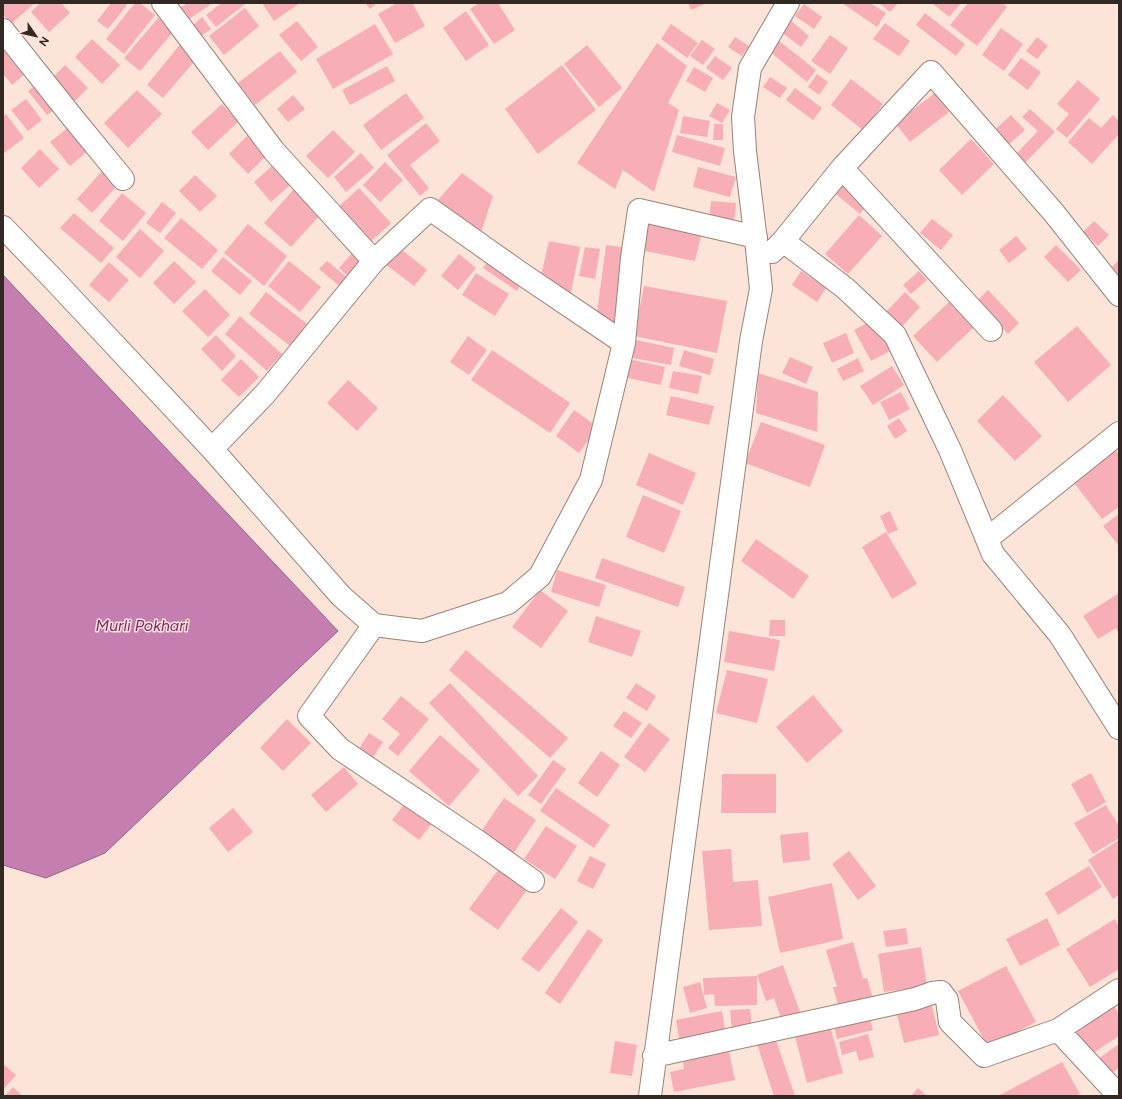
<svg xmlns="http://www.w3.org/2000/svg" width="1122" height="1099" viewBox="0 0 1122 1099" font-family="Figtree,sans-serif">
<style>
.water{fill:#c57eb0;stroke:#996486}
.building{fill:#f8aeb6}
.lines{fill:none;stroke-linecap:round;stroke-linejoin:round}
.minor-casing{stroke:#998379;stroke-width:24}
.minor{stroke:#fff;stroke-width:22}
.labels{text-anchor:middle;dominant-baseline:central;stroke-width:3;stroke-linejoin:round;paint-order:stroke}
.water-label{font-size:16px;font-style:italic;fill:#7c2869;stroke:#fce4d9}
</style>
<rect width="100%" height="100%" fill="#fce4d9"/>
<!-- water -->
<path class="water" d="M3 275 338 631 105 853 46 878 3 865Z"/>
<!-- building -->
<path class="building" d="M3 3H35L11 24 3 14Z
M40 3H61L70 13 49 32 31 12Z
M111 3H124L127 5 108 29 97 21Z
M135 3H140L155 15 124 54 106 39Z
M188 3H209L210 5 189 19 181 7Z
M221 3H244L245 4 216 27 206 15Z
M262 3H300L274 21Z
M365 3H377L370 9Z
M397 3H412L425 26 395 43 378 14Z
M479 3H498L515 30 494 44 470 9Z
M688 3H707L691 10Z
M842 3H870L886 13 877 27Z
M879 3H898L890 12Z
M932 3H961L949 17Z
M968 3H1002L1007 7 977 46 950 25Z
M804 4 822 17 814 29 795 16Z
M245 8 259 26 224 55 209 36Z
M466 11 489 45 466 61 443 28Z
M925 13 965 44 956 56 916 25Z
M202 17 211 29 201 36 193 25Z
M158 18 174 31 140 71 124 58Z
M790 20 809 36 801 47 781 32Z
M297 21 318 47 301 61 279 35Z
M885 23 910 41 899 56 873 39Z
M375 24 393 54 333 89 316 59Z
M671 24 698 43 687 58 661 39Z
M1001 28 1023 44 1004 71 982 55Z
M830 35 848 48 830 74 811 61Z
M735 37 749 46 742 56 728 47Z
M1037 37 1048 46 1037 59 1026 51Z
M92 39 120 65 102 84 75 57Z
M702 40 715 49 703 65 690 56Z
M778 40 816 70 807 82 769 51Z
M182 42 199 56 163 98 147 85Z
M657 43 687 66 668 103 679 110 654 192 623 170 615 189 577 163Z
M587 45 622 88 599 107 564 64Z
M9 47 29 70 12 85 3 74V53Z
M280 51 297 72 255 105 238 83Z
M715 56 732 68 723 80 706 68Z
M1021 58 1041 72 1028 90 1008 75Z
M65 65 88 88 73 103 50 80Z
M562 65 596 110 538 154 505 109Z
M387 66 395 81 350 105 342 90Z
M694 67 713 78 705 92 686 81Z
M817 74 828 82 819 95 808 87Z
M770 77 787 88 780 98 763 87Z
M851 79 883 104 863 130 831 105Z
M1078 80 1100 99 1067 138 1056 129 1069 114 1057 104Z
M38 83 57 108 47 115 28 91Z
M795 88 822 108 813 120 786 100Z
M137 90 162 114 128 148 104 123Z
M406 93 424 118 381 150 363 125Z
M935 93 949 112 910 142 895 123Z
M293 95 305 109 288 122 277 109Z
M26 99 42 120 28 131 11 110Z
M717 103 730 110 722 123 709 116Z
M222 104 238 122 208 150 191 132Z
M1030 109 1055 132 1025 163 1016 154 1038 131 1022 117Z
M6 114 24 138 3 154V116Z
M1011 115 1025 130 1005 148 991 133Z
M1113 115 1119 121V134L1092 164 1068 142 1089 118 1101 128Z
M683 116 710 121 707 137 680 133Z
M426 123 440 141 410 165 429 188 420 196 387 155Z
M714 124H723V140H713Z
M70 126 90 149 70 166 50 142Z
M333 130 355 152 328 178 306 156Z
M677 135 725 148 720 166 672 152Z
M247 136 266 156 248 174 229 154Z
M971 139 994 164 962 195 939 170Z
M40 149 59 169 39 188 21 168Z
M361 153 374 168 346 192 334 177Z
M385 162 403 180 380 202 363 185Z
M272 166 290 185 271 202 254 182Z
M698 167 736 177 730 197 693 187Z
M102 171 118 185 92 213 77 199Z
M462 173 493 196 480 235 436 202Z
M195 175 217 196 200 212 179 191Z
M844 176 871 200 860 214 832 191Z
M359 188 391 223 368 244 336 209Z
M294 189 321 214 291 247 264 223Z
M122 193 146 213 123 241 99 221Z
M711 201 736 203 734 224 709 222Z
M162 202 176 213 160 233 146 223Z
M74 213 114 248 101 263 60 228Z
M642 214 703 228 695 261 635 249Z
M859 215 882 236 848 274 825 254Z
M181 218 218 250 202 269 164 238Z
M932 219 953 235 941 250 920 233Z
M1094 221 1109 235 1098 246 1083 232Z
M248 224 287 256 264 286 224 253Z
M140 229 164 251 140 278 116 257Z
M1016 236 1027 249 1009 263 999 250Z
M549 241 580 247 571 293 540 280Z
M606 245 629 248 620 323 596 320Z
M1056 245 1081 270 1068 282 1044 257Z
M397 246 427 270 414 286 384 263Z
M585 247 600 249 595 279 579 276Z
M353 252 365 263 351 279 339 268Z
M459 254 476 268 458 290 441 276Z
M223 257 252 281 240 295 211 271Z
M490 258 523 281 517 291 483 268Z
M1119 260V281L1109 270Z
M174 261 196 282 174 304 153 283Z
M289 261 321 287 300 312 268 286Z
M327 261 349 279 342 288 319 269Z
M109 262 129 280 109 302 89 285Z
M801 271 826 288 817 302 792 285Z
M919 271 927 280 911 294 903 285Z
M476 273 509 294 495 316 462 295Z
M644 286 727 301 717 353 634 336Z
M205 289 230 315 208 337 182 311Z
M988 290 1019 323 1008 334 977 301Z
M266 292 307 324 290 346 249 314Z
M905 292 920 307 898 331 882 316Z
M949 302 973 328 937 362 913 336Z
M240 316 282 354 267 371 225 334Z
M873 320 890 351 871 361 854 330Z
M1077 326 1111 365 1068 402 1034 362Z
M846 333 854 353 832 363 823 343Z
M216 335 236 356 222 371 201 349Z
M468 336 487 350 469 375 450 362Z
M636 340 674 348 671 365 633 358Z
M492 350 570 403 550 433 471 380Z
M684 350 714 359 710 375 679 366Z
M790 357 813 367 806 384 782 373Z
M858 358 864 371 843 381 837 369Z
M241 359 259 377 239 397 221 380Z
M628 359 665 367 661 385 624 377Z
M892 366 904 385 873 405 860 386Z
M673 371 702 376 698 394 669 388Z
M758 373 818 392 817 432 756 413Z
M348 380 378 408 357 431 327 403Z
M901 392 910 409 889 420 880 402Z
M1003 395 1042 436 1015 461 977 421Z
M671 396 714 406 709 425 666 415Z
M574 410 598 427 579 453 556 436Z
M899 418 907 431 895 439 887 426Z
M761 422 825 445 810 487 745 463Z
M1114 448 1119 455V507L1102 519 1072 480Z
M649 453 696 473 683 505 636 485Z
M643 495 681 511 664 553 626 537Z
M890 511 898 530 888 534 880 516Z
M1119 514V546L1103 526Z
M886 532 917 584 892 599 862 547Z
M756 539 809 576 793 599 741 561Z
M602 558 685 587 678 607 595 578Z
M557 570 606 585 599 607 551 592Z
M540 590 568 611 541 648 512 627Z
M1119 593V633L1116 628 1098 639 1083 616Z
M596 616 641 631 632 657 588 642Z
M770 620H785V636H769Z
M729 631 780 640 774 671 724 662Z
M466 650 568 738 550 758 449 670Z
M727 670 768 679 757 723 716 713Z
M450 683 538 776 518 796 429 703Z
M636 683 656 696 647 711 626 698Z
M813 695 843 731 807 763 776 727Z
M401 696 429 719 398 756 388 748 400 734 382 719Z
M624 711 642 723 631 738 613 726Z
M287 719 311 743 283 771 260 748Z
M649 723 670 739 645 772 624 757Z
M369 733 383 742 370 762 356 753Z
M440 735 480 770 449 806 409 771Z
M601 751 620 765 597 797 578 783Z
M553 760 566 769 541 804 528 795Z
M344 767 358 784 326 812 311 795Z
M1091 773 1106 802 1087 813 1071 784Z
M722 774H776V813H721Z
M556 788 610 825 594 848 540 811Z
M409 798 436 818 419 840 392 820Z
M504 798 536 820 510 858 478 836Z
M1106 805 1119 826V838L1093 854 1074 823Z
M233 808 253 832 228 852 209 828Z
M546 826 577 846 555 879 524 859Z
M808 832 810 860 783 863 780 835Z
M1119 840V895L1113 899 1088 860Z
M731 849 733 882 758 880 762 926 709 930 702 851Z
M849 851 876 886 858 900 832 864Z
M590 856 606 864 593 889 577 881Z
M501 866 529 887 498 930 469 909Z
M1089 866 1102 887 1058 915 1045 893Z
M832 883 843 939 780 953 768 897Z
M561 908 578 922 539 972 521 959Z
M1047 918 1060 945 1020 966 1006 939Z
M1115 919 1119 927V969L1090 987 1066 949Z
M906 928 908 944 886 947 883 931Z
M588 929 603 940 560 1004 545 993Z
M853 942 863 979 867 978 873 999 839 1008 833 987H837L826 950Z
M921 947 927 986 884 992 878 954Z
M783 965 801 1015 782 1021 774 998 766 1001 757 975Z
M1006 966 1036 1022 988 1047 958 991Z
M757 976V1005L715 1006 714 994 704 995 703 978Z
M700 982 707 1008 690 1013 683 987Z
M1109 998 1119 1014V1036L1087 1057 1067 1027Z
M931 1002 939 1035 904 1043 896 1011Z
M750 1009 752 1028 732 1030 730 1010Z
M722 1011 727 1042 681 1050 676 1020Z
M868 1012 873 1030 837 1039 833 1021Z
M830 1026 843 1073 807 1083 795 1036Z
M868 1034 874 1057 859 1061 856 1051 842 1055 839 1042Z
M775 1037 795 1096H774L757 1044Z
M615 1041 637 1045 632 1076 610 1073Z
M1119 1044V1068L1106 1077 1095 1061Z
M728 1047 735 1080 674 1092 670 1072 684 1069 682 1056Z
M1062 1062 1080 1094 1075 1096H998Z
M3 1064 16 1075 3 1090Z
M13 1087 23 1096H5Z
M918 1088 927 1096H911Z"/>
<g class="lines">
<!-- minor casing -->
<g class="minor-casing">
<path id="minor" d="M163 3 274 151 374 261
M3 30 73 118 123 179
M842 168 991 330
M3 227 55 281 212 449 341 596 374 625 422 631 508 603 540 576 591 480 624 343 632 258 639 210 756 237
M783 241 845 288 895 335 950 450 993 554 1060 635 1119 728
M772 252 783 241 842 168 931 72 1054 213 1119 295
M212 449 265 394 374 261 430 209 519 272 624 343
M987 539 1119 433
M374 625 309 716 340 749 480 843 533 881
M1058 1030 1119 1096
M654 1056 915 999 932 993 941 992 947 1000 950 1022 984 1056 1058 1030 1119 990
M650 1096 751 341 761 289 757 249 745 151 743 117 750 68 788 3"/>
</g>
<!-- minor -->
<use href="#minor" class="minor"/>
</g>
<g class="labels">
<!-- water labels -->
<g class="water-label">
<text x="142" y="625">Murli Pokhari</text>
</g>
</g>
<!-- border -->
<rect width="1122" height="1099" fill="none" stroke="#322925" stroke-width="8"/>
<!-- north arrow -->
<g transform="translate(36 36) rotate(124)" stroke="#fce4d9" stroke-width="3" paint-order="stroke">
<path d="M0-3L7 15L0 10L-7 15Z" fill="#322925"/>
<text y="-6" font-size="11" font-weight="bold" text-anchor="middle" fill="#322925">N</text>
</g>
</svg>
